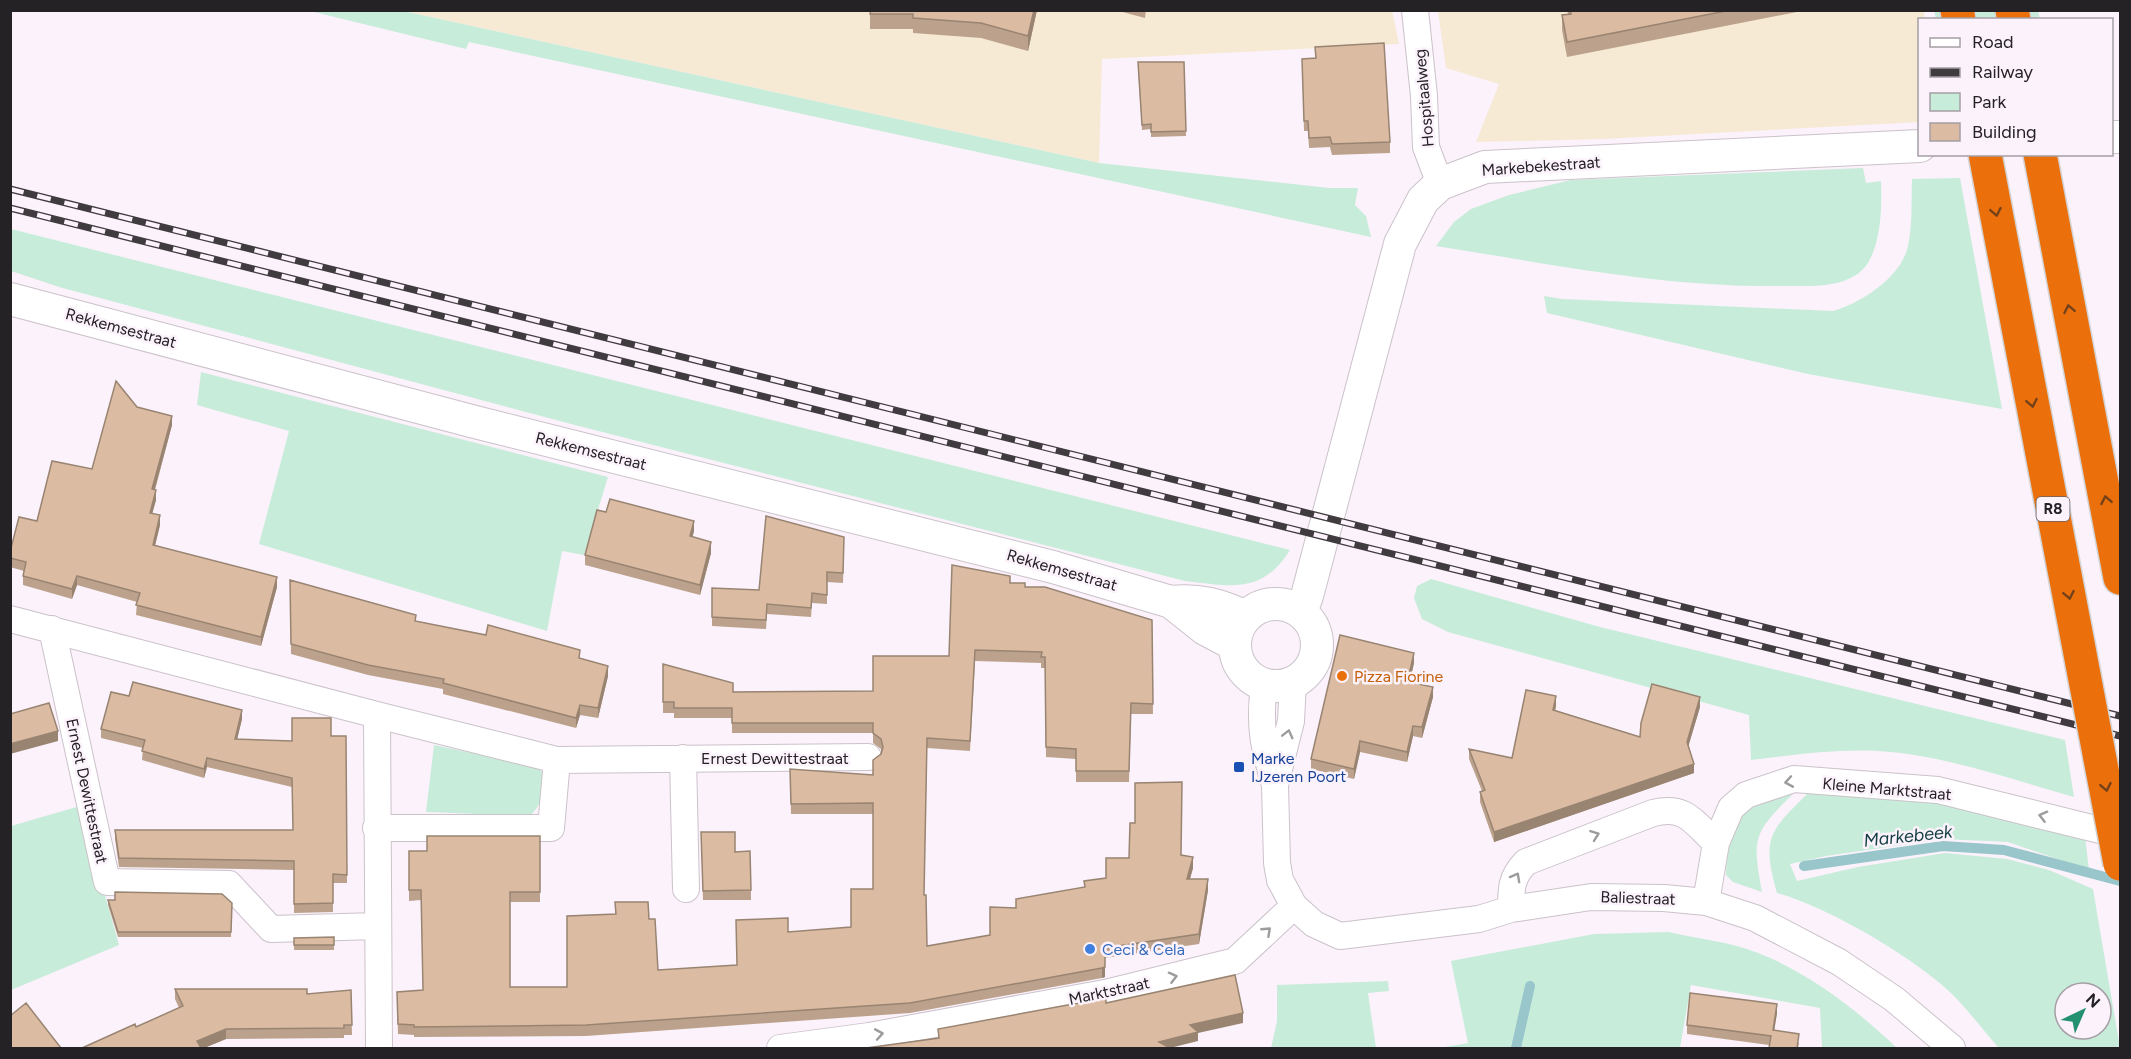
<svg xmlns="http://www.w3.org/2000/svg" width="2131" height="1059" viewBox="0 0 2131 1059" font-family="Figtree,sans-serif">
<style>
.industrial{fill:#f6ead5}
.green{fill:#c8ecda;fill-rule:evenodd}
.lines{fill:none;stroke-linecap:round;stroke-linejoin:round}
.stream{stroke:#98c6cb;stroke-width:10}
.minor-casing{stroke:#cbc2ca;stroke-width:28}
.tertiary-casing{stroke:#cbc2ca;stroke-width:34}
.motorway-casing{stroke:#d3d3d3;stroke-width:36}
.minor{stroke:#fff;stroke-width:26}
.tertiary{stroke:#fff;stroke-width:32}
.motorway{stroke:#eb700b;stroke-width:33}
.rail-casing{stroke:#3f3b3f;stroke-width:7}
.rail{stroke:#fbf2fb;stroke-width:4.5;stroke-dasharray:14;stroke-linecap:butt}
.motorway-bridge-casing{stroke:#d3d3d3;stroke-width:36;stroke-linecap:butt}
.motorway-bridge{stroke:#eb700b;stroke-width:33}
.wall{fill:#bca28c}
.shaded-wall{fill:#998472}
.building{fill:#dbbca3;stroke:#998472;stroke-width:1.5}
.oneway{stroke:#74411b}
.oneway2{stroke:#9d9c9d}
.food-dot{fill:#e8710a;stroke:#fbf2fb;stroke-width:2}
.transit-dot{fill:#1a4fb4;stroke:#fbf2fb;stroke-width:2}
.shop-dot{fill:#3f7fe0;stroke:#fbf2fb;stroke-width:2}
.labels{text-anchor:middle;dominant-baseline:central;stroke-width:5;stroke-linejoin:round;paint-order:stroke}
.shield{fill:#fbf2fb;stroke:#656065;stroke-width:1.5}
.shield-label{font-size:15px;font-weight:bold;fill:#252225}
.street-label{font-size:16px;fill:#252225;stroke:#fbf2fb}
.food-label{font-size:16px;fill:#c56008;stroke:#fbf2fb;text-anchor:start}
.transit-label{font-size:16px;fill:#164399;stroke:#fbf2fb;text-anchor:start}
.shop-label{font-size:16px;fill:#366cbe;stroke:#fbf2fb;text-anchor:start}
.water-label{font-size:18px;font-style:italic;fill:#133f43;stroke:#fbf2fb}
</style>
<rect width="100%" height="100%" fill="#fbf2fb"/>
<!-- industrial -->
<path class="industrial" d="M1392 10 1399 44 1102 59 1099 163 403 11Z
M1438 11H1924L1925 19 1920 20 1919 122 1604 139 1476 142 1499 84 1446 68Z"/>
<!-- green -->
<path class="green" d="M310 11H403L1099 163 1329 188H1358L1355 205 1366 216 1371 237 469 42 466 49Z
M1934 11H2038L2040 19H1936Z
M1863 168 1866 183 1881 181C1882 207 1882 259 1856 275 1836 288 1807 286 1785 286 1667 288 1551 264 1436 246L1454 222 1471 209 1509 195 1571 180Z
M1960 178 2002 409 1808 374 1547 313 1544 296 1562 299 1833 311C1861 303 1898 279 1907 250 1913 228 1911 202 1912 179Z
M11 229 1290 550C1262 595 1231 586 1185 581L571 424 59 287 11 271Z
M201 372 608 477 584 555 562 551 547 631 259 544 289 431 197 405Z
M1431 579 1600 627 2065 740 2074 797C2010 779 1945 755 1878 751 1835 749 1793 755 1751 760L1749 715 1448 632 1422 619 1414 598 1417 586Z
M434 745 539 767C550 784 543 803 530 816L426 812Z
M1809 792 1900 794 2085 837 2089 870 2008 842 1943 839 1826 856 1790 864 1797 881 1858 867 1945 853 2007 859 2049 870 2093 889 2120 1048H1999C1983 1030 1968 1010 1951 993 1913 957 1828 907 1777 893 1761 837 1770 831 1809 792ZM2065 993H2101V1029H2065Z
M1778 794H1793C1753 833 1752 838 1762 892L1733 882 1726 875C1726 853 1734 819 1752 805 1759 800 1770 797 1778 794Z
M80 806 119 945 11 990V826Z
M1669 932C1698 939 1731 942 1758 953 1810 973 1858 1011 1897 1048H1822L1820 1008 1691 985 1680 1048H1439L1468 1043 1451 961 1594 934Z
M1388 981 1389 991 1368 993 1376 1048H1271L1277 1021V985Z"/>
<g class="lines">
<!-- stream -->
<path class="stream" d="M1804 866 1943 846 2004 850 2120 881
M1516 1048 1530 986"/>
<!-- minor casing -->
<g class="minor-casing">
<path id="minor" d="M1415 10 1424 96 1426 147 1440 184
M10 619 377 715
M52 629 107 882 229 884 271 929 377 926
M1293 682 1291 721 1275 785 1277 863 1280 880 1294 906 1314 924 1340 936 1479 919 1511 909 1591 897 1664 898 1706 902 1755 918 1839 962 1894 999 1952 1048
M1264 684C1259 726 1263 745 1275 785
M683 758 686 889
M376 828H551L557 760
M1706 902 1716 843 1731 808 1746 795 1794 779 1938 790 2120 835
M1511 909C1511 889 1511 877 1526 862L1653 813C1686 805 1693 822 1716 843
M379 1048 377 715 557 760 868 757
M780 1048 869 1036 1105 993 1235 961 1294 906"/>
</g>
<!-- tertiary casing -->
<g class="tertiary-casing">
<path id="tertiary" d="M2112 137H2120
M10 299 475 422 1053 567 1171 602 1205 629 1235 645
M1171 602C1200 599 1220 605 1246 617
M1235 645a41 41 0 1 1 82 0a41 41 0 1 1-82 0Z
M1301 612 1307 596 1400 244 1423 200 1440 184 1485 167 1920 146"/>
</g>
<!-- motorway casing -->
<g class="motorway-casing">
<path id="motorway" d="M1957 10 1959 20
M2012 10 2014 20
M2040 154 2120 578"/>
</g>
<!-- minor -->
<use href="#minor" class="minor"/>
<!-- tertiary -->
<use href="#tertiary" class="tertiary"/>
<!-- motorway -->
<use href="#motorway" class="motorway"/>
<!-- rail casing -->
<g class="rail-casing">
<path id="rail" d="M10 189 2120 716
M10 208 2120 736"/>
</g>
<!-- rail -->
<use href="#rail" class="rail"/>
<!-- motorway-bridge casing -->
<g class="motorway-bridge-casing">
<path id="motorway-bridge" d="M1985 154 2120 864"/>
</g>
<!-- motorway-bridge -->
<use href="#motorway-bridge" class="motorway-bridge"/>
</g>
<!-- wall -->
<path class="wall" d="M1037 10 1028 51 981 38 913 33V29H870V14Z
M1115 10H1146L1145 18Z
M1567 10H1807L1567 57 1562 30V15L1568 14Z
M1315 47 1390 142V153L1332 155 1330 147 1309 148 1308 131H1304L1302 59 1315 58Z
M1184 62 1186 136 1151 137V129L1142 130 1138 67Z
M137 407 172 425 155 490 156 500 152 513 160 525 155 545 277 587 261 646 136 615 137 602 77 585 72 599 23 585V576L24 571 10 567V552L37 521 92 469Z
M606 512 694 531 692 537 711 553 700 595 585 565V555Z
M844 546 843 583 827 582V604L812 603 811 617 767 614 766 629 712 626V588L759 590Z
M290 580 416 621 486 635 580 659 608 676 598 718 580 715 576 728 443 694V689L368 675 291 654Z
M1010 583 1152 620 1153 714H1131L1129 782H1076V759L1046 757 1045 668H1041V663L975 661 970 751 927 748 924 895 927 946 990 935 1016 908 1084 887V881L1106 878 1129 858 1181 855 1193 868 1190 879 1208 890 1199 944 1105 958V977L1102 978 910 1013 586 1036 414 1037V1035L398 1034 397 992 423 990 421 900 409 901V851H427L540 836V902H510V987H567L615 914V902L649 919 658 970 737 965 788 932 851 927 873 889V814H791L790 769 873 775 881 752V749L873 743V733H732V718H674V713H663V664L733 692 873 691 949 656Z
M1414 663 1411 676 1433 697 1422 738 1413 736 1407 762 1360 752 1354 779 1311 769V759Z
M1556 706 1555 710 1640 737 1700 707 1688 746 1694 773 1494 842 1480 802V792L1482 791 1469 759V749L1512 758Z
M242 719 237 739 292 741 331 736 347 875V883H333V912L294 913V870L119 867 115 839V830H293L292 787 207 767 204 778 142 760 143 748 101 738V729Z
M701 832 735 852 751 890V900H703Z
M108 900 232 903 231 937H118L108 905Z
M334 937V950H294V938Z
M175 989 307 994 351 990 352 1035H344V1038L226 1039 204 1048H82L136 1027 179 1008 175 999Z
M1777 1013 1774 1030 1799 1043 1798 1048H1769V1045L1687 1034V1025Z"/>
<!-- shaded-wall -->
<path class="shaded-wall" d="M1034 10H1037L1028 51V36Z
M172 416V425L152 499V489Z
M156 490V500L150 522V513Z
M160 515V525L153 554V545Z
M694 521V531L690 547V536Z
M711 542V553L700 595V585Z
M77 576V585L72 599V589Z
M277 577V587L261 646V637Z
M1414 653V663L1409 685V675Z
M608 666V676L598 718V708Z
M1433 687V697L1422 738V727Z
M1556 696V706L1553 720V710Z
M1700 697V707L1687 751V742Z
M580 705V715L576 728V718Z
M242 710V719L235 748V739Z
M1413 726V736L1407 762V752Z
M58 731V741L10 754V744Z
M1360 741V752L1354 779V769Z
M207 758V767L204 778V769Z
M1694 764V773L1494 842V832Z
M1193 857V868L1187 889V879Z
M1208 879V890L1199 944V934Z
M1105 967V977L1102 978V968Z
M1777 1004V1013L1773 1039V1030Z
M1243 1013V1023L1198 1033V1041L1170 1048 1159 1042 1190 1025Z
M226 1029V1039L204 1048H197V1041Z"/>
<!-- building -->
<path class="building" d="M871 10H1034L1028 36 981 23 913 18V14H870Z
M1570 10H1731L1567 42 1562 15 1571 14Z
M1384 43 1390 142 1332 144 1330 137 1309 138 1308 121H1304L1302 59 1316 58 1315 47Z
M1138 62H1184L1186 131 1151 132V124L1142 125Z
M116 381 137 407 172 416 152 489 156 490 150 513 160 515 153 545 277 577 261 637 136 605 140 593 77 576 72 589 23 576 26 562 10 558V552L19 517 37 521 52 461 92 469Z
M610 499 694 521 690 536 711 542 700 585 585 555 597 510 606 512Z
M766 516 844 537 843 573 827 572V595L812 593 811 608 767 604 766 620 712 617V588L759 590Z
M952 565 1010 576V583H1025V587H1045L1152 620 1153 704 1131 703 1129 771H1076V749L1046 747 1045 657H1041L1042 652 975 650 970 741 927 738 924 895H926L927 946 990 935V907L1016 908V899L1085 887 1084 881 1106 878V858H1129L1130 823H1135V783L1182 782 1181 855 1193 857 1187 879H1208L1199 934 1105 948V967L1102 968 910 1003 586 1025 414 1027V1025L398 1024 397 992 423 990 421 890H409V851H427V836H540V892H510V987H567V916L616 914 615 902H648L649 919H655L658 970 737 965 736 920 788 918V932L851 927V889H873V803L791 804 790 769 873 775V760L881 754 883 747 881 739 873 733V723H732V708H674V702H663V664L733 683V692L873 691V656H949Z
M290 580 416 615 415 621 486 635 488 625 580 650 579 658 608 666 598 708 580 705 576 718 443 683 444 679 368 665 291 644Z
M1340 635 1414 653 1409 675 1420 678 1418 684 1433 687 1422 727 1413 726 1407 752 1360 741 1354 769 1311 759Z
M133 682 242 710 235 739 292 741V718H331V736H346L347 875 333 874V903L294 904V861L119 858 115 830H293L292 778 207 758 204 769 142 751 145 740 101 729 111 692 129 696Z
M1652 684 1700 697 1687 742 1694 764 1494 832 1480 792 1485 790 1469 749 1512 758 1526 690 1556 696 1553 710 1640 737 1641 723Z
M49 703 58 731 10 744V714Z
M701 832H735V852L750 851 751 890 703 891Z
M115 892 222 894 232 903 231 932H118L108 900H115Z
M334 937V945H294V938Z
M1235 975 1243 1013 1190 1025 1198 1032 1159 1042 1170 1048H866L939 1038 938 1029 1106 998V1003Z
M175 989H307V994L351 990 352 1025H344V1028L226 1029 197 1041 201 1048H82L135 1024 136 1027 183 1006Z
M1690 993 1777 1004 1773 1030 1799 1034 1797 1048H1769L1771 1036 1687 1025Z
M26 1003 61 1048H10V1016Z"/>
<!-- one-way arrows -->
<defs><path id="oneway-chevron" d="M-2-3.5L2.5 0L-2 3.5" fill="none" stroke-width="1.6" stroke-linecap="round" stroke-linejoin="round" transform="scale(1.5)"/></defs>
<g class="oneway">
<use href="#oneway-chevron" transform="translate(1996 212) rotate(79)"/>
<use href="#oneway-chevron" transform="translate(2069 309) rotate(-101)"/>
<use href="#oneway-chevron" transform="translate(2032 403) rotate(79)"/>
<use href="#oneway-chevron" transform="translate(2106 500) rotate(-101)"/>
<use href="#oneway-chevron" transform="translate(2069 595) rotate(79)"/>
<use href="#oneway-chevron" transform="translate(2106 787) rotate(79)"/>
</g>
<g class="oneway2">
<use href="#oneway-chevron" transform="translate(1288 734) rotate(-76)"/>
<use href="#oneway-chevron" transform="translate(1789 782) rotate(170)"/>
<use href="#oneway-chevron" transform="translate(2043 816) rotate(-166)"/>
<use href="#oneway-chevron" transform="translate(1595 835) rotate(-20)"/>
<use href="#oneway-chevron" transform="translate(1516 877) rotate(-61)"/>
<use href="#oneway-chevron" transform="translate(1267 931) rotate(-43)"/>
<use href="#oneway-chevron" transform="translate(1173 977) rotate(-14)"/>
<use href="#oneway-chevron" transform="translate(879 1034) rotate(-10)"/>
</g>
<!-- markers -->
<circle class="food-dot" cx="1342" cy="676" r="6"/>
<rect class="transit-dot" x="1233" y="761" width="12" height="12" rx="3"/>
<circle class="shop-dot" cx="1090" cy="949" r="6"/>
<g class="labels">
<!-- shield labels -->
<rect class="shield" x="2036.5" y="497" width="33" height="24" rx="4.5"/>
<g class="shield-label">
<text x="2053" y="509">R8</text>
</g>
<!-- street labels -->
<g class="street-label">
<text transform="translate(1424 98) rotate(-95)">Hospitaalweg</text>
<text transform="translate(1541 166) rotate(-4)">Markebekestraat</text>
<text transform="translate(121 328) rotate(15)">Rekkemsestraat</text>
<text transform="translate(591 451) rotate(14)">Rekkemsestraat</text>
<text transform="translate(1062 570) rotate(16)">Rekkemsestraat</text>
<text x="775" y="758">Ernest Dewittestraat</text>
<text transform="translate(1887 789) rotate(5)">Kleine Marktstraat</text>
<text transform="translate(87 791) rotate(78)">Ernest Dewittestraat</text>
<text transform="translate(1638 898) rotate(2)">Baliestraat</text>
<text transform="translate(1109 991) rotate(-12)">Marktstraat</text>
</g>
<!-- food labels -->
<g class="food-label">
<text x="1354" y="676">Pizza Fiorine</text>
</g>
<!-- transit labels -->
<g class="transit-label">
<text x="1251" y="758">Marke<tspan x="1251" dy="18">IJzeren Poort</tspan></text>
</g>
<!-- shop labels -->
<g class="shop-label">
<text x="1102" y="949">Ceci &amp; Cela</text>
</g>
<!-- water labels -->
<g class="water-label">
<text transform="translate(1908 836) rotate(-6)">Markebeek</text>
</g>
</g>
<!-- border -->
<rect width="2131" height="1059" fill="none" stroke="#252225" stroke-width="24"/>
<!-- legend -->
<rect x="1918" y="18" width="195" height="138" fill="#fbf2fb" stroke="#a59fa5" stroke-width="1.5"/>
<rect x="1930" y="38" width="30" height="9" fill="#ffffff" stroke="#a59fa5" stroke-width="1.5"/>
<text x="1972" y="48" font-size="18" fill="#252225">Road</text>
<rect x="1930" y="68" width="30" height="9" fill="#3f3b3f" stroke="#a59fa5" stroke-width="1.5"/>
<text x="1972" y="78" font-size="18" fill="#252225">Railway</text>
<rect x="1930" y="93" width="30" height="18" fill="#c8ecda" stroke="#a59fa5" stroke-width="1.5"/>
<text x="1972" y="108" font-size="18" fill="#252225">Park</text>
<rect x="1930" y="123" width="30" height="18" fill="#dbbca3" stroke="#a59fa5" stroke-width="1.5"/>
<text x="1972" y="138" font-size="18" fill="#252225">Building</text>
<!-- north arrow -->
<g transform="translate(2083 1011) rotate(44)"><circle r="28" fill="#fbf2fb" stroke="#a59fa5" stroke-width="1.5"/>
<path d="M0-4.5L10 22L0 15L-10 22Z" fill="#23906f"/>
<text y="-9" font-size="16" font-weight="bold" text-anchor="middle" fill="#252225">N</text>
</g>
</svg>
